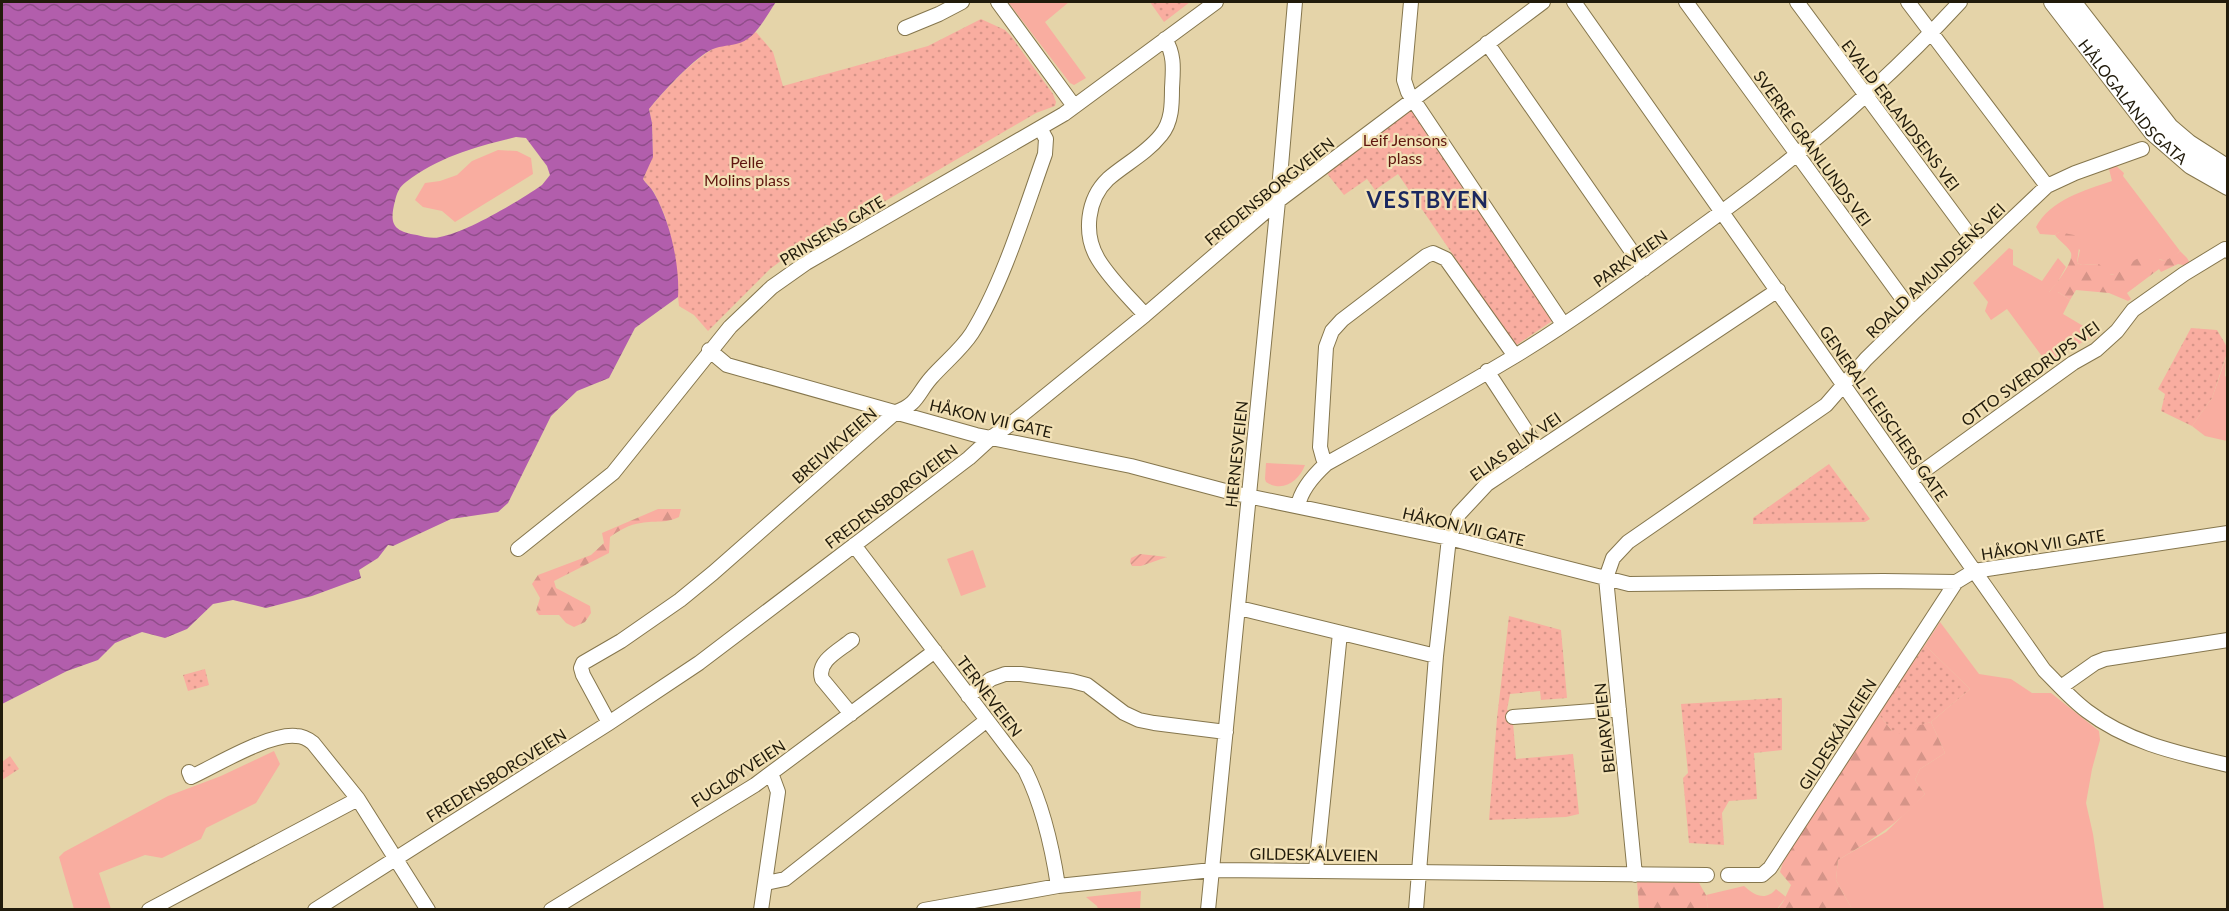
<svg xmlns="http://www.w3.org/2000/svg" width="2229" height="911" viewBox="0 0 2229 911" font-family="Lato,sans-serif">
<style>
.grass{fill:#f9ada0}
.forest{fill:url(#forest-firs)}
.park{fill:url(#park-dots)}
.garden{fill:url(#garden-furrows)}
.water{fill:url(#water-waves);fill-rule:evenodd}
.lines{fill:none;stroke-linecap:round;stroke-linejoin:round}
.minor-casing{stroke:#85764d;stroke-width:16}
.tertiary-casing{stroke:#85764d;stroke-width:20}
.minor{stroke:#fff;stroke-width:14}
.tertiary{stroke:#fff;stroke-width:18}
.labels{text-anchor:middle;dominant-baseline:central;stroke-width:4.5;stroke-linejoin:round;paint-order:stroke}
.street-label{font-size:16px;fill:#211b0b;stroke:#f2e1b6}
.park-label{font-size:16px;fill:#5f160f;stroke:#f2e1b6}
.district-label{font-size:22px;font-weight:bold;letter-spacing:1.5px;fill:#1b285f;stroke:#f2e1b6}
</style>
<defs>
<pattern id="forest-firs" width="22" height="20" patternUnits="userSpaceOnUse" patternTransform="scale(1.5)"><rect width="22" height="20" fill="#f9ada0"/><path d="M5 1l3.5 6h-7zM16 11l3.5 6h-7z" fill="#d59488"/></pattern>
<pattern id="park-dots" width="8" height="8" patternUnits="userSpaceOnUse" patternTransform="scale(1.5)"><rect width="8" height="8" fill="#f9ada0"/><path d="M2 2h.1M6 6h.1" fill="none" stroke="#d59488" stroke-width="1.8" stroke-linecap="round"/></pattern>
<pattern id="garden-furrows" width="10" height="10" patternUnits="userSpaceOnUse" patternTransform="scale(1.5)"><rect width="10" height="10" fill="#f9ada0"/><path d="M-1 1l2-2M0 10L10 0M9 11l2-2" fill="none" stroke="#d59488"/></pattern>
<pattern id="water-waves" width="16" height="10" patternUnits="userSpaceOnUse" patternTransform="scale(1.5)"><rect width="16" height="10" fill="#b25eac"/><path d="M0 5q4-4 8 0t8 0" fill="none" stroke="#904d8a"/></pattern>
</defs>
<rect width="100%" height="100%" fill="#e5d4a9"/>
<!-- grass -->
<path class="grass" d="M1008 2H1069L1045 22 1086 78 1074 85 1070 83Z
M498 150 517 151 531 158 533 174 455 222 442 211 423 207 415 200 425 183 440 181 457 175 472 161Z
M2114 164 2124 173 2123 176 2180 251 2169 261 2157 259 2116 274 2109 275 2098 264 2082 265 2077 263 2080 250 2059 232 2055 235 2040 234 2036 227C2050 200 2085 190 2112 181L2109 169Z
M2009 248 2013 250V265L2042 281 2058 258 2066 267 2057 283 2049 292H2058L2070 300 2063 314 2095 333 2096 337 2086 340 2047 363 2007 309 1991 320 1985 311 1988 302 1973 283Z
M2226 358 2225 376 2228 378 2227 441 2205 436 2192 426 2212 398Z
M1266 463 1305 465C1299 481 1283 493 1266 482L1265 479Z
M973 550 986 587 961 596 947 559Z
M1940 622 1979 674 2011 679 2032 693H2051L2099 731 2100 740 2092 769 2086 803 2093 834 2104 909H1852L1836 880 1838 860 1886 832 1925 794 1915 780 1920 769 1945 753 1931 722 1970 689 1925 645Z
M274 751 280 764 256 803 206 828 201 839 162 858 145 855 99 873 111 909H74L59 857 64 852 168 796 221 776Z
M1744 886C1755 896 1766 901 1776 889L1786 897 1777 909 1708 910 1706 895Z
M1141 891 1140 909H1098L1097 906 1086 897Z"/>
<!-- forest -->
<path class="forest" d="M2059 232 2074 235 2080 240 2077 263 2082 265 2099 264 2110 275C2123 274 2131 259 2144 256 2162 252 2156 271 2180 251L2187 258 2190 263 2188 266 2178 264 2161 272 2159 269 2127 293 2131 299 2128 301 2109 293 2076 290 2070 300 2058 292 2054 297H2050L2049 292C2055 285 2074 262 2071 253 2069 247 2059 241 2055 235Z
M658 509H681L679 517C663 524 657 520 641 523 630 524 618 531 610 537L609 553 554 581 556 588 590 606 591 613 585 622 574 627 566 623 559 615H539L536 611 540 598 532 584 538 575 591 555 604 543 602 533Z
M1878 713 1892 731 1931 722 1945 753 1920 769 1915 780 1925 794C1897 825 1873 839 1838 860L1836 880 1852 909 1777 910 1783 902 1791 885 1780 872 1783 862Z
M1637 882 1699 883 1706 895 1708 909H1639Z"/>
<!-- park -->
<path class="park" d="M1150 2H1190L1164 22Z
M981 19 1005 30 1011 36 1053 94 1056 102 1055 106 1036 113 834 231 793 252 770 269 708 331 694 315 679 306 672 242 665 216 654 192 643 179 653 156 652 123 649 109C666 89 686 67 708 52 724 41 738 47 756 32L773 52 783 86 928 46Z
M1411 109 1555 319 1515 346 1398 174 1375 190 1367 179 1344 195 1325 171Z
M2191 328 2217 330 2227 347V353L2212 398 2192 426 2161 411 2165 394 2158 389Z
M1829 464 1870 519 1865 522 1753 524V518Z
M1509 616 1561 630 1567 698 1541 700 1540 691 1510 694 1507 710H1512L1516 759 1573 754 1579 814 1566 817 1489 820 1497 718Z
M1925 645 1970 689 1931 722 1920 725 1907 736 1892 731 1878 713Z
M205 669 209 685 188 691 183 675Z
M1782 698V750L1754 753 1757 799 1729 801 1722 813 1724 845 1689 843 1683 778 1688 773 1681 704Z
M10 756 19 769 2 780V762Z"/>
<!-- garden -->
<path class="garden" d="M1140 554 1167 557 1141 566H1132L1130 562 1131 558Z"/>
<!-- water -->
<path class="water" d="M2 2H776C766 16 755 41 736 44 727 46 718 46 709 51 690 62 663 92 649 109L652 123 653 157 643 179C646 184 651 187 654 193 670 221 680 265 678 297L635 328 609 378 577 391 551 416 508 503 498 512 451 519 393 546 388 545 378 558 359 570 361 578 312 596 266 608 233 600 213 604 187 629 165 638 142 632 115 643 98 660 67 671 2 704ZM516 137 526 138 547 166 550 175 542 185C519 201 466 233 440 237 433 239 424 237 417 235 393 231 389 224 395 201 397 193 399 187 406 182 438 157 477 146 516 137Z"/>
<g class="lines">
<!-- minor casing -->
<g class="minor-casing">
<path id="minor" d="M998 2 1074 106
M1411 2 1404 80 1408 92 1563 324
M1574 2 2044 670C2058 684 2071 699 2087 711 2129 743 2178 753 2228 765
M1686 2 1913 313
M1797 2 1979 248
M1908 2 2047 186
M905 28 939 14 962 2
M1487 43 1644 269
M1145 315C1129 297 1110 279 1098 259 1083 234 1087 199 1108 179 1125 164 1146 154 1161 135 1172 122 1172 104 1172 88 1173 70 1175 55 1165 39
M709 350 727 365 976 435 1131 466 1233 493 1449 538 1629 584 1883 581 1956 582 1974 571 2228 533
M1487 371 1538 449
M1326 464 1323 458 1320 447 1326 347 1332 331 1342 320 1426 256 1433 253 1446 259 1515 356
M1911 480 2073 363 2096 350 2117 331 2133 310 2184 274 2225 249 2228 251
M1298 506C1301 489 1314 475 1326 464 1389 429 1453 393 1515 356 1587 312 1655 260 1723 211 1808 149 1889 79 1960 2
M854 545 1025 770C1043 806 1052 846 1058 886
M518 549 613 473 730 327 772 287 806 263 1064 114 1216 2
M1239 608 1436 656
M2061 687 2095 663 2105 659 2228 640
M968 696 991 679 1005 674H1021L1072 681 1087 685 1124 713 1139 720 1154 723 1226 732
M851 714 822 679C816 661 840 650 852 640
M1513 717 1619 709
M609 723 583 675 581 668 583 663 621 641 680 600 713 573 896 412C918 404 917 394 931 378 944 363 961 350 972 333 1003 283 1025 210 1045 154L1046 139 1040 128
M189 772 191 777C217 765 269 733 296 736 303 736 308 739 313 743L358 799
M1316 870 1340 633
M1635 875 1606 578 1613 558 1628 542 1826 405 1866 359 1913 313 2047 186 2075 173 2142 149
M1728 875H1762L1770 868 1956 582
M766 883 785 879 987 720
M149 910 358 799 428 910
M315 910 609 723 699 663 969 458 992 437 1012 423 1145 315 1278 201 1543 2
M551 910 755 785 935 651
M761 910 778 792 771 773
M924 910 1058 886 1212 870 1707 875
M1208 910 1278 201 1295 2
M1416 910 1436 656 1449 538 1459 514 1487 484 1778 290"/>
</g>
<!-- tertiary casing -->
<g class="tertiary-casing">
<g id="tertiary">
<path id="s1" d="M2053 2 2153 132 2191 165 2228 186"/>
<path d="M2072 2 2169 127 2189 144 2228 169"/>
</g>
</g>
<!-- minor -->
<use href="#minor" class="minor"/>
<!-- tertiary -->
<use href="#tertiary" class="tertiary"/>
</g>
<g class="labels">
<!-- street labels -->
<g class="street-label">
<text stroke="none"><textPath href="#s1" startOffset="128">HÅLOGALANDSGATA</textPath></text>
<text transform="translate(1901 115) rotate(53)">EVALD ERLANDSENS VEI</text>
<text transform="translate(1813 148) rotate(54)">SVERRE GRANLUNDS VEI</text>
<text transform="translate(1269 191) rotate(-39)">FREDENSBORGVEIEN</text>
<text transform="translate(832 230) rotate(-31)">PRINSENS GATE</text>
<text transform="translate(1630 258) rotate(-35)">PARKVEIEN</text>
<text transform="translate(1935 270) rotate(-44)">ROALD AMUNDSENS VEI</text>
<text transform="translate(2030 373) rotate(-36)">OTTO SVERDRUPS VEI</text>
<text transform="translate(1884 413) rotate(55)">GENERAL FLEISCHERS GATE</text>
<text transform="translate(991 418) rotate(13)">HÅKON VII GATE</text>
<text transform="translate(834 445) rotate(-41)">BREIVIKVEIEN</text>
<text transform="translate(1515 446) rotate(-35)">ELIAS BLIX VEI</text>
<text transform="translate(1236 454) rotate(-84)">HERNESVEIEN</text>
<text transform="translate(891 496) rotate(-37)">FREDENSBORGVEIEN</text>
<text transform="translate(1464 526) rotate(13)">HÅKON VII GATE</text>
<text transform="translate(2043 544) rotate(-9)">HÅKON VII GATE</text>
<text transform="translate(990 696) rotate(53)">TERNEVEIEN</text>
<text transform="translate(1604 728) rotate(-96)">BEIARVEIEN</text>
<text transform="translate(1837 734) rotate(-57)">GILDESKÅLVEIEN</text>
<text transform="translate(738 773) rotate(-33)">FUGLØYVEIEN</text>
<text transform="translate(496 775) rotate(-32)">FREDENSBORGVEIEN</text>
<text transform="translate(1314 854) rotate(1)">GILDESKÅLVEIEN</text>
</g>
<!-- park labels -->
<g class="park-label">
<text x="1405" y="139">Leif Jensons<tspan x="1405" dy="18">plass</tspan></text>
<text x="747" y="161">Pelle<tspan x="747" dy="18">Molins plass</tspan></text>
</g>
<!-- district labels -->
<g class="district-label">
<text x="1428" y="199">VESTBYEN</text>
</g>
</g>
<!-- border -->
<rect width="2229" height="911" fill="none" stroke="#211b0b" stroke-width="6"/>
</svg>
